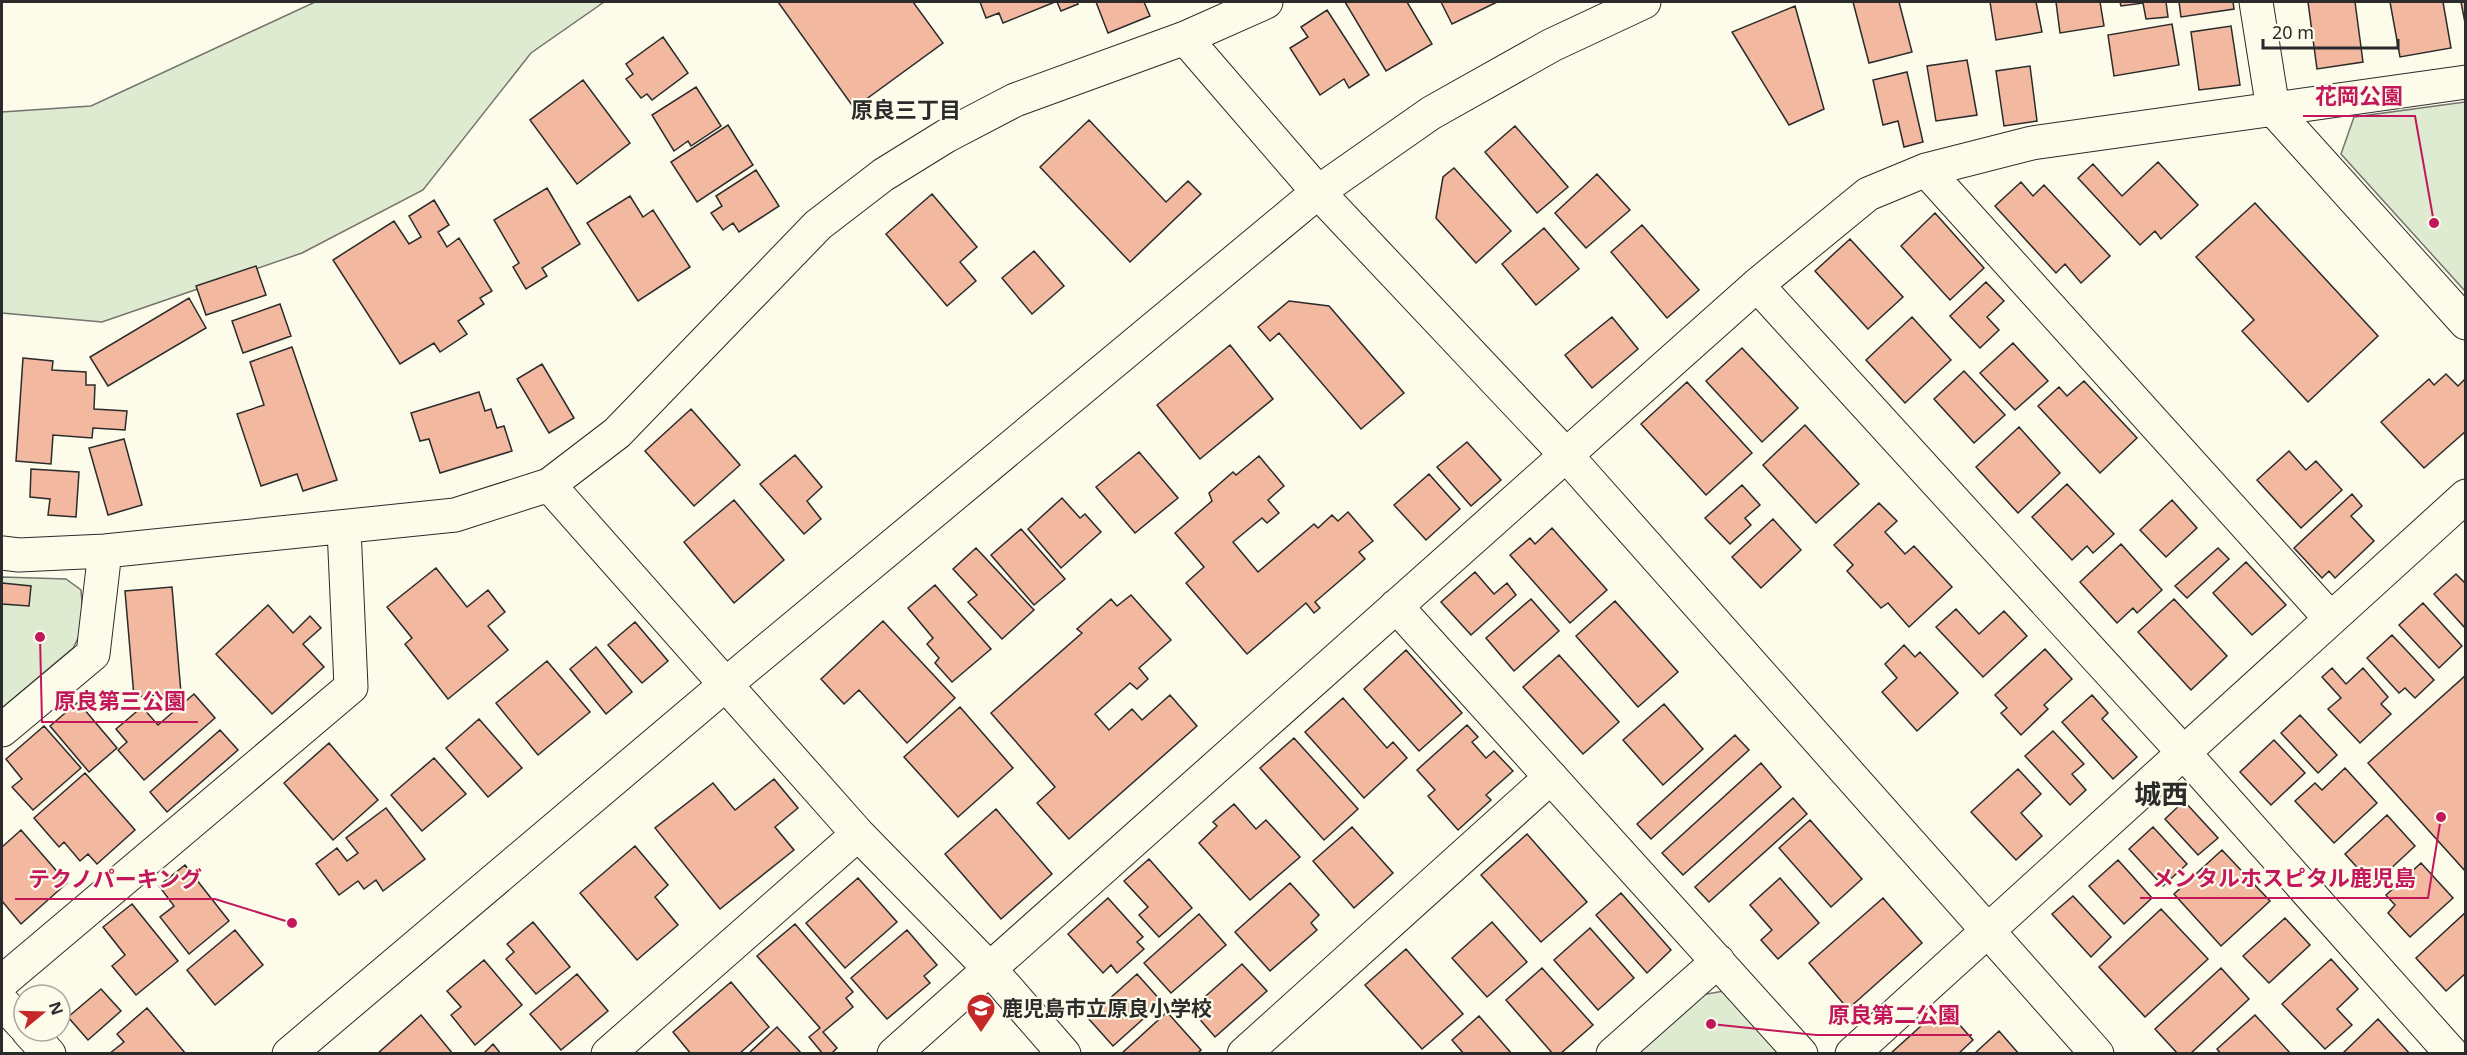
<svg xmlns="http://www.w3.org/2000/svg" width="2467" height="1055" viewBox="0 0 2467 1055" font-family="'Noto Sans','Noto Sans JP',sans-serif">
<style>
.green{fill:#deebd1;stroke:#74746e;stroke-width:1.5}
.building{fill:#f2b8a0;stroke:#2b2b2b;stroke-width:1.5}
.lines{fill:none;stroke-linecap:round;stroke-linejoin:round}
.minor-casing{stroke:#2b2b2b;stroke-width:35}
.minor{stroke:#fdfbea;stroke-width:33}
.labels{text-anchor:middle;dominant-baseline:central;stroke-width:4.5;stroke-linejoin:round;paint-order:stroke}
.poi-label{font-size:21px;font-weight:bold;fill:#2b2b2b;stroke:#fdfbea;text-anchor:start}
.neighbourhood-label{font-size:22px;font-weight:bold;fill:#2b2b2b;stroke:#fdfbea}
.district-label{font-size:27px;font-weight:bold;fill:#2b2b2b;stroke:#fdfbea}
.leader{fill:none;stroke:#c2185b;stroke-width:2}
.callout-dot{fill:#c2185b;stroke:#fdfbea;stroke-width:2}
.callout-label{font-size:22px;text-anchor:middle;font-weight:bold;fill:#c2185b;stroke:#fdfbea;stroke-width:4.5;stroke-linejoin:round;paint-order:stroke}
</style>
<rect width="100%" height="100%" fill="#fdfbea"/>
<!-- green -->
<path class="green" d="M315 2H604L531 53 423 190 302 253 102 322 2 313V112L91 106Z
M2465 102H2466L2465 291 2341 154 2354 117Z
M2 577 66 579 81 590 84 627 73 648 2 708Z
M1724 991 1780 1054H1636L1701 995Z"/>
<!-- building -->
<path class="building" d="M778 2H913L943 43 854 108Z
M980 2H1055L1003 23 999 13 986 18Z
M1057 2H1077L1078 4 1061 11Z
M1096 2H1144L1150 16 1108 33Z
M1345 2H1407L1432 44 1386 71Z
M1441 2H1497L1452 24Z
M1853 2H1899L1912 52 1869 63Z
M1990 2H2036L2042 32 1996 40Z
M2056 2H2100L2104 26 2060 33Z
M2120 2H2166L2168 17 2146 19 2143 3 2121 6Z
M2179 2H2233L2234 9 2181 17Z
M2308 2H2355L2363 62 2317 69Z
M2390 2H2443L2451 48 2400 57Z
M2461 2H2466V28Z
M1795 6 1824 109 1789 125 1732 32Z
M1327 10 1369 75 1349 88 1344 79 1320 95 1290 48 1308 37 1301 27Z
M2172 24 2179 65 2114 76 2108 35Z
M2231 26 2240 85 2199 90 2191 32Z
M663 37 688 73 652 100 647 94 641 98 626 79 633 74 626 64Z
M1967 60 1977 115 1936 121 1927 66Z
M2030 66 2037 121 2004 126 1996 71Z
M1907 72 1923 142 1904 147 1898 121 1883 125 1873 80Z
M583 80 630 143 577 184 530 120Z
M696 87 721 126 691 146 688 141 674 151 652 115Z
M1089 120 1166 202 1188 181 1201 194 1130 262 1040 167Z
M728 125 753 165 697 202 671 162Z
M1515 126 1568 187 1537 213 1485 152Z
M2158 162 2198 205 2161 239 2155 231 2140 245 2078 178 2093 164 2122 196Z
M1454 168 1511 231 1476 263 1436 218 1443 177Z
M756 170 779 206 739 232 733 223 723 230 711 213 722 206 716 196Z
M1597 174 1630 210 1586 248 1555 213Z
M2021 182 2033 196 2044 185 2110 256 2081 283 2065 264 2056 273 1995 206Z
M547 188 580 244 542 268 547 276 526 289 513 267 519 263 494 220Z
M932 194 977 247 960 262 976 281 947 306 886 234Z
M630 196 643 217 653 210 690 267 638 301 587 223Z
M434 200 449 225 438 232 447 247 459 238 492 291 480 298 484 304 458 321 467 334 440 352 434 343 400 364 333 260 394 221 409 244 421 237 409 216Z
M2255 203 2378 336 2308 402 2242 331 2254 320 2196 257Z
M1935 213 1984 268 1950 300 1901 246Z
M1642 225 1699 290 1667 318 1611 252Z
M1544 228 1579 269 1536 305 1502 264Z
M1850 239 1903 297 1868 329 1815 271Z
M1034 251 1064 286 1032 314 1002 278Z
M256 266 266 295 206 315 196 286Z
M1986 282 2004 301 1987 317 1999 330 1980 348 1950 316Z
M189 298 206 328 108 386 90 357Z
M1289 301 1329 306 1404 393 1361 429 1279 333 1270 341 1258 327Z
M280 304 291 336 243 353 232 321Z
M1612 317 1638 349 1592 388 1565 355Z
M1912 317 1951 360 1905 403 1866 360Z
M2013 343 2048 381 2015 410 1980 373Z
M1230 345 1273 399 1200 459 1157 405Z
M292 347 337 480 303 491 297 474 261 486 237 414 264 405 250 362Z
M1742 348 1798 408 1762 442 1706 381Z
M23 358 53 361 52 370 86 372V385H95L94 409 127 411 125 430 93 428 92 438 53 435 51 464 16 461Z
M542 364 574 418 549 433 517 379Z
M1964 371 2005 415 1974 443 1934 399Z
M2446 374 2458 386 2464 380 2466 382V431L2424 468 2381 422 2429 379 2434 385Z
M2084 381 2137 438 2100 473 2038 406 2059 387 2067 396Z
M1687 382 1752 453 1706 495 1641 424Z
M479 392 485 411 491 409 497 428 504 426 512 451 440 473 429 439 420 441 411 413Z
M691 409 740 465 694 506 645 451Z
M1805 425 1859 484 1816 523 1763 465Z
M2019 427 2060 473 2018 513 1976 467Z
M124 439 142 505 108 515 89 448Z
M1467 442 1501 480 1471 506 1437 467Z
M2289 451 2306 470 2316 461 2342 490 2301 528 2257 480Z
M1139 452 1178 498 1135 533 1096 487Z
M795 455 822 487 807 501 821 519 804 534 760 484Z
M1259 456 1284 486 1268 500 1279 513 1267 523 1262 518 1233 542 1258 572 1314 524 1318 528 1332 515 1338 521 1348 512 1373 541 1359 552 1365 559 1315 602 1320 608 1314 613 1306 603 1247 654 1186 583 1204 567 1175 533 1212 501 1209 493 1233 472 1236 475Z
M31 469 79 472 76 517 48 515 50 499 30 497Z
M1429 474 1460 509 1426 540 1394 505Z
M2067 484 2114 534 2093 553 2087 546 2072 560 2032 517Z
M1742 485 1760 505 1745 518 1751 525 1730 544 1705 518Z
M2352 494 2362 506 2351 516 2374 541 2335 578 2329 571 2322 578 2294 548Z
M1062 498 1080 518 1085 514 1101 532 1061 568 1028 529Z
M734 500 784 560 734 603 684 542Z
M2172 500 2197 528 2166 557 2140 530Z
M1879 503 1897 521 1885 532 1905 554 1914 546 1952 587 1909 627 1888 603 1881 608 1847 571 1853 565 1834 545Z
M1773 519 1801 550 1761 588 1732 557Z
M1552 528 1607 590 1570 623 1510 555 1530 538 1535 544Z
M1021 529 1065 579 1034 605 991 555Z
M2121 544 2162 590 2137 613 2133 608 2117 623 2080 582Z
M976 548 1034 610 1002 639 968 602 977 595 953 569Z
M2218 548 2229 559 2187 598 2175 586Z
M2246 562 2286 605 2252 635 2213 593Z
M436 568 467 607 488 590 505 612 488 626 508 650 448 699 405 644 412 638 387 607Z
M1475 572 1494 594 1507 583 1516 595 1471 635 1441 602Z
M2456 574 2466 584V629L2434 594Z
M2 583 31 586 29 606 2 604Z
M935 585 991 649 952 682 935 663 939 658 927 644 933 638 908 608Z
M172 587 181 693 134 697 125 591Z
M1131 595 1171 640 1139 668 1148 679 1137 689 1130 683 1095 714 1109 730 1132 709 1142 720 1170 695 1197 726 1069 839 1037 803 1055 787 991 713 1082 633 1077 629 1111 599 1117 606Z
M1531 599 1559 631 1514 671 1486 638Z
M2174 599 2227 656 2191 690 2138 632Z
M1615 601 1678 672 1638 707 1576 636Z
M2423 603 2462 646 2439 668 2399 625Z
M268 605 293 633 310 616 321 628 303 644 324 667 272 714 216 654Z
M1956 609 1979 634 2004 611 2027 636 1983 677 1936 627Z
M883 621 955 698 907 743 859 690 844 704 821 679Z
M635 622 668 661 642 683 608 645Z
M2392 635 2434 680 2415 698 2405 688 2399 693 2367 658Z
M1904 645 1915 657 1920 652 1958 693 1917 731 1882 692 1897 678 1885 664Z
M596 647 632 692 606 714 570 669Z
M2045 649 2072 679 2044 705 2048 709 2021 735 2001 713 2007 708 1995 695Z
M1406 650 1462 713 1419 751 1364 689Z
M1559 655 1619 722 1583 754 1523 687Z
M547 661 590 712 538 755 496 703Z
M2332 668 2346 684 2363 668 2388 697 2381 704 2391 714 2360 743 2328 709 2341 698 2322 677Z
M2466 675V872L2368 763Z
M194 694 215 718 144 780 118 750 127 742 116 729 142 707 158 725Z
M2092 695 2108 713 2102 719 2137 757 2113 779 2062 722Z
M1343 698 1387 748 1393 742 1407 758 1364 798 1305 732Z
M78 702 117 748 89 772 50 726Z
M1664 704 1703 749 1663 785 1623 740Z
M960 707 1013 768 958 817 904 757Z
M2300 715 2337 755 2318 773 2281 733Z
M479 719 522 768 488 797 446 748Z
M1467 725 1478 737 1472 742 1486 758 1494 751 1513 771 1486 795 1491 800 1458 830 1428 796 1435 790 1417 770Z
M44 726 81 768 33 810 12 787 22 779 6 759Z
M220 730 238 750 167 812 150 792Z
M2053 731 2084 764 2072 774 2086 790 2070 805 2025 756Z
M1735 735 1749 750 1651 839 1637 824Z
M1294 738 1358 809 1324 840 1260 768Z
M2274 740 2305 773 2271 805 2240 772Z
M329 743 378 800 333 840 284 783Z
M434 758 466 794 422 831 391 795Z
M1761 763 1781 787 1683 875 1662 853Z
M2345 768 2377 803 2334 843 2295 801 2315 783 2322 790Z
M2018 769 2041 794 2021 813 2042 836 2016 860 1971 812Z
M85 773 135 830 97 864 88 854 80 861 64 842 59 847 34 818Z
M774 779 798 808 775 827 794 850 720 909 655 828 713 783 735 810Z
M1793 798 1807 814 1709 902 1695 887Z
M2184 801 2218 838 2198 855 2165 819Z
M1234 804 1256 829 1266 820 1300 857 1250 900 1199 843 1217 826 1213 822Z
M386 808 425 859 383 891 376 880 364 889 358 881 339 895 316 864 337 848 347 861 358 853 346 838Z
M996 809 1052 874 1001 919 945 854Z
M2387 815 2415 846 2373 885 2345 854Z
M1810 820 1862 879 1831 907 1779 848Z
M1352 827 1393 873 1354 908 1313 861Z
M2153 827 2187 864 2163 886 2129 849Z
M21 830 67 883 21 924 2 901V847Z
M1527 834 1587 902 1541 942 1481 875Z
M635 846 668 885 655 897 678 925 637 960 580 893Z
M2222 850 2270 901 2221 946 2174 894Z
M1149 859 1192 908 1159 937 1139 915 1148 907 1124 881Z
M2118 860 2152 898 2124 924 2089 886Z
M2421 863 2453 898 2410 937 2388 913 2395 905 2386 895Z
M185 865 229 921 189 954 160 917 174 906 159 886Z
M858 878 897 922 845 968 806 923Z
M1780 878 1819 923 1778 959 1761 940 1772 930 1750 905Z
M1290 883 1319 915 1311 923 1317 930 1270 971 1235 932Z
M1621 893 1671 950 1647 973 1596 915Z
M2073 896 2111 937 2091 957 2052 914Z
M1108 898 1143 937 1137 942 1144 949 1117 973 1111 965 1103 973 1068 934Z
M1883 898 1922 943 1848 1009 1809 963Z
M132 904 178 961 136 995 112 966 125 955 103 927Z
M2161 909 2208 959 2145 1017 2099 967Z
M2466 912V973L2446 991 2416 958Z
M1199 914 1226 945 1171 993 1144 963Z
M2285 918 2310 945 2269 983 2243 956Z
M533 922 570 967 536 994 506 959 514 952 507 944Z
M1492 922 1527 962 1487 997 1452 958Z
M795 924 853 992 846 998 853 1007 823 1032 837 1048 831 1054H823L809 1037 820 1028 757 956Z
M1590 928 1634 978 1598 1010 1554 960Z
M235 930 263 965 215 1005 187 970Z
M907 930 937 965 924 976 930 983 887 1019 851 978Z
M1406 949 1463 1014 1422 1049 1365 985Z
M2331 959 2358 989 2337 1009 2352 1025 2325 1049 2282 1004Z
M484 960 522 1005 475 1045 451 1015 461 1007 447 991Z
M1242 964 1267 991 1215 1037 1191 1009Z
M1542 968 1593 1025 1560 1054H1553L1506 1000Z
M2221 968 2249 999 2190 1054H2178L2155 1029Z
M577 974 608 1011 561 1050 530 1014Z
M1137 974 1162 1002 1113 1046 1088 1018Z
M731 982 769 1027 739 1054H691L673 1032Z
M101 989 121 1011 88 1040 68 1017Z
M1943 1006 1973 1040 1958 1054H1890Z
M147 1008 186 1054H109L124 1042 117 1034Z
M1167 1012 1201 1050 1197 1054H1121Z
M421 1015 453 1054H377Z
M2255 1015 2291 1054H2221L2217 1049Z
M1479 1016 1512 1054H1464L1452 1040Z
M2378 1019 2410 1054H2342Z
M777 1027 802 1054H748Z
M1999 1031 2019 1054H1974Z
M493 1044 501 1054H483Z"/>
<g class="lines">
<!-- minor casing -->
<g class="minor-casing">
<path id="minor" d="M2256 2 2273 109 2466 323
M1185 38 1318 192 1566 455 2097 1054
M1926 170 2330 618
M1757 285 2184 753 2452 1054
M549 485 858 834 989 968 1064 1054
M2 553 19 555 105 551 455 515 549 485 617 433 818 225 883 175 946 136 1015 100 1185 38 1266 2
M1396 606 1801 1054
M2 730 93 654 105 551
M2 982 351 687 344 528
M2 1002 24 1026
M28 1031 49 1054
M289 1054 725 685 1318 192 1431 113 1552 45 1644 2
M608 1054 858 834
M894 1054 1757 285 1868 194 1926 170 2032 143 2466 82
M1244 1054 1551 777
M1613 1054 1718 961
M1852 1054 2466 496"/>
</g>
<!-- minor -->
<use href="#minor" class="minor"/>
</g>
<!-- icons -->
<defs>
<g id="school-pin" transform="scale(1.5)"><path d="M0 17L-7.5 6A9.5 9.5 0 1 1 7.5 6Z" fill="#c62828" stroke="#fdfbea"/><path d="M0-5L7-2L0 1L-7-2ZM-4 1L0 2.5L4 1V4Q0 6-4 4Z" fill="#fff"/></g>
</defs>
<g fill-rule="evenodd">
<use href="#school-pin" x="981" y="1008"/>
</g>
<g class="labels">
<!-- poi labels -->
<g class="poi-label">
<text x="1002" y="1008">鹿児島市立原良小学校</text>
</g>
<!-- neighbourhood labels -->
<g class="neighbourhood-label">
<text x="906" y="109">原良三丁目</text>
</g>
<!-- district labels -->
<g class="district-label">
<text x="2161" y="793">城西</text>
</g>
</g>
<!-- callouts -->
<path class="leader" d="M2434 223L2415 116H2303M40 637L42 722H198M2441 817L2428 898H2140M292 923L215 899H15M1711 1024L1816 1035H1972"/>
<g class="callout-dot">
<circle cx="2434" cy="223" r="6"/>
<circle cx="40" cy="637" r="6"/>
<circle cx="2441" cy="817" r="6"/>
<circle cx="292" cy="923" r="6"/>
<circle cx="1711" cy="1024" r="6"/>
</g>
<g class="callout-label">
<text x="2359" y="104">花岡公園</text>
<text x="120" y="709">原良第三公園</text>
<text x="2284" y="886">メンタルホスピタル鹿児島</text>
<text x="115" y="887">テクノパーキング</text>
<text x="1894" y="1023">原良第二公園</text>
</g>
<!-- border -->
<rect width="2467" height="1055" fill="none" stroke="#2b2b2b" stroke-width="6"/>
<!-- north arrow -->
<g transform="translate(42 1013) rotate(71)"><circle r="28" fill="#fdfbea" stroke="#a9a89e" stroke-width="1.5"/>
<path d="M0-4.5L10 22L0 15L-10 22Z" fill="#c62828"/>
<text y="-9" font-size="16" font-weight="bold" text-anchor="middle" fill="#2b2b2b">N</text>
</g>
<!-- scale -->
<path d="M2263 39v9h135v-9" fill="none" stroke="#2b2b2b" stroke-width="3"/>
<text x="2272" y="39" font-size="18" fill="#2b2b2b" stroke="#fdfbea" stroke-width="4.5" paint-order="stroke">20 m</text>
</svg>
